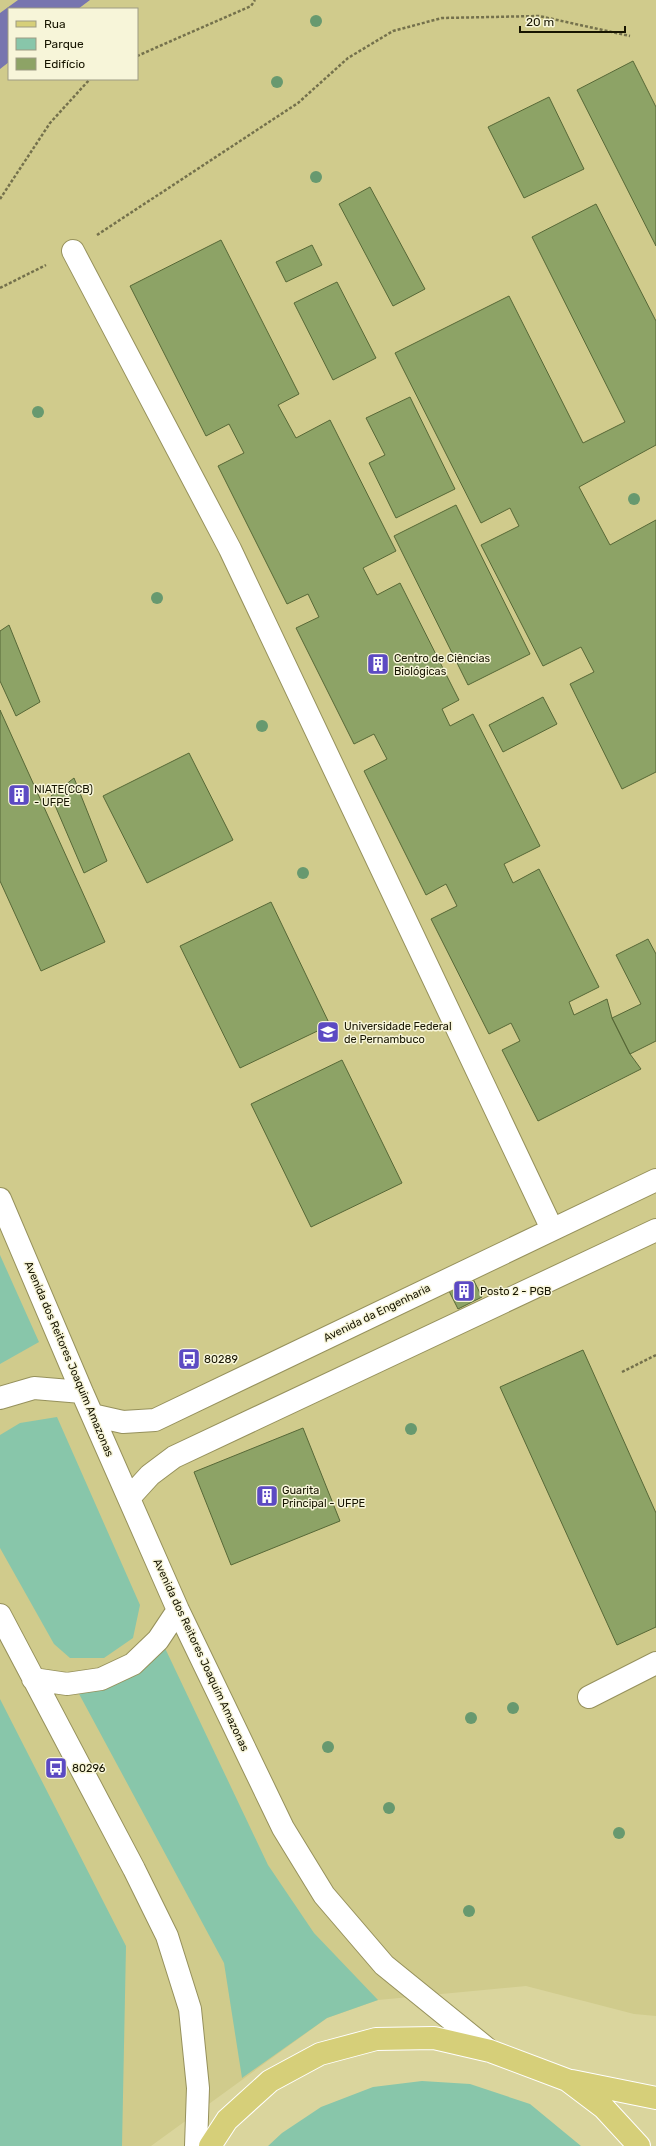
<svg xmlns="http://www.w3.org/2000/svg" width="656" height="2146" viewBox="0 0 656 2146" font-family="Rubik,sans-serif">
<style>
.built{fill:#d0cb8c;fill-rule:evenodd}
.green{fill:#88c6aa}
.water{fill:#7775af}
.building{fill:#8da366;stroke:#576837}
.lines{fill:none;stroke-linecap:round;stroke-linejoin:round}
.minor-casing{stroke:#96915c;stroke-width:24}
.major-casing{stroke:#fff;stroke-width:24}
.path{stroke:#74714c;stroke-width:2.5;stroke-dasharray:3 2;stroke-linecap:butt}
.minor{stroke:#fff;stroke-width:22}
.major{stroke:#d6cf79;stroke-width:22}
.tree{fill:#67996f}
.labels{text-anchor:middle;dominant-baseline:central;stroke-width:3;stroke-linejoin:round;paint-order:stroke}
.poi-label{font-size:11px;fill:#171501;stroke:#f7f5d9;text-anchor:start}
.street-label{font-size:11px;fill:#171501;stroke:#f7f5d9}
</style>
<rect width="100%" height="100%" fill="#dad59d"/>
<!-- built -->
<path class="built" d="M0 0H656V2016L634 2014 526 1986 378 2000 327 2018 151 2146H0ZM9 9H137V79H9Z"/>
<!-- green -->
<path class="green" d="M0 1255 39 1342 0 1364Z
M57 1417 140 1605 133 1638 104 1658H70L54 1644 0 1548V1435L20 1423Z
M164 1646 268 1865 314 1933 378 2000 327 2018 242 2078 224 1963 78 1692Z
M0 1699 126 1946 122 2146H0Z
M422 2081 470 2084 530 2104 581 2146H268L282 2133 321 2107 373 2087Z"/>
<!-- water -->
<path class="water" d="M18 0H90L78 9H9V62L0 69V13Z"/>
<!-- building -->
<path class="building" d="M633 61 656 107V246L577 90Z
M549 97 584 169 524 198 488 127Z
M370 187 425 289 393 306 339 204Z
M596 204 656 321V445L579 487 610 545 656 520V772L622 789 570 684 594 672 581 647 543 666 481 545 519 526 510 508 481 523 395 353 509 296 583 443 625 422 532 237Z
M221 240 299 394 278 405 296 438 330 420 396 551 363 568 377 595 400 583 459 700 442 709 450 726 473 714 540 846 504 864 513 883 539 869 599 987 569 1002 574 1015 607 999 612 1018 630 1054 641 1069 538 1121 502 1050 520 1041 511 1023 489 1034 431 919 457 906 446 884 426 895 364 771 387 759 374 734 354 744 296 628 319 617 308 594 287 604 218 466 244 453 229 424 206 436 130 286Z
M312 245 322 265 286 282 276 262Z
M337 282 376 358 333 380 294 303Z
M410 397 455 489 396 518 369 463 385 455 366 418Z
M456 505 530 654 468 685 394 536Z
M9 625 40 702 16 716 0 681V631Z
M543 697 557 724 503 752 489 725Z
M0 710 105 942 41 971 0 881Z
M189 753 233 840 147 883 103 796Z
M74 778 107 861 84 873 51 796Z
M271 902 330 1025 240 1068 180 946Z
M648 939 656 954V1041L630 1054 612 1018 641 1004 616 955Z
M342 1060 402 1183 311 1227 251 1104Z
M470 1273 482 1297 458 1309 446 1285Z
M583 1350 656 1513V1627L617 1645 500 1387Z
M303 1428 340 1521 231 1565 194 1472Z"/>
<g class="lines">
<!-- minor casing -->
<g class="minor-casing">
<path id="minor" d="M73 251 230 549 552 1229
M0 1199 82 1392 178 1610 283 1828 324 1895 384 1965 490 2051
M0 1398 34 1388 82 1392
M92 1415 123 1422 155 1420 656 1180
M129 1498 150 1475 174 1457 656 1230
M0 1615 134 1869 167 1936 190 2009 198 2088 196 2146
M33 1679 67 1684 101 1679 133 1664 158 1640 178 1610
M589 1697 656 1663"/>
</g>
<!-- major casing -->
<g class="major-casing">
<path id="major" d="M572 2081 656 2098
M210 2146 227 2120 270 2081 320 2054 376 2039 434 2038 490 2051 567 2080 604 2108 639 2146"/>
</g>
<!-- path -->
<path class="path" d="M137 56 251 6 255 0
M0 199 50 123 90 79
M97 235 298 103 348 58 393 31 442 18 539 16 630 36
M0 288 46 265
M622 1372 656 1355"/>
<!-- minor -->
<use href="#minor" class="minor"/>
<!-- major -->
<use href="#major" class="major"/>
</g>
<!-- trees -->
<g class="tree">
<circle cx="316" cy="21" r="6"/>
<circle cx="277" cy="82" r="6"/>
<circle cx="316" cy="177" r="6"/>
<circle cx="38" cy="412" r="6"/>
<circle cx="634" cy="499" r="6"/>
<circle cx="157" cy="598" r="6"/>
<circle cx="262" cy="726" r="6"/>
<circle cx="303" cy="873" r="6"/>
<circle cx="411" cy="1429" r="6"/>
<circle cx="513" cy="1708" r="6"/>
<circle cx="471" cy="1718" r="6"/>
<circle cx="328" cy="1747" r="6"/>
<circle cx="389" cy="1808" r="6"/>
<circle cx="619" cy="1833" r="6"/>
<circle cx="469" cy="1911" r="6"/>
</g>
<!-- icons -->
<defs>
<g id="building-square" transform="scale(1.15)"><rect x="-9" y="-9" width="18" height="18" rx="4" fill="#5c4ac3" stroke="#f7f5d9"/><path d="M-4-6H4V6H1V3H-1V6H-4ZM-2.5-4.3h1.7v1.8h-1.7ZM.8-4.3h1.7v1.8H.8ZM-2.5-1h1.7V.8h-1.7ZM.8-1h1.7V.8H.8Z" fill="#fff"/></g>
<g id="university-square" transform="scale(1.15)"><rect x="-9" y="-9" width="18" height="18" rx="4" fill="#5c4ac3" stroke="#f7f5d9"/><path d="M0-5L7-2L0 1L-7-2ZM-4 1L0 2.5L4 1V4Q0 6-4 4Z" fill="#fff"/></g>
<g id="bus-square" transform="scale(1.15)"><rect x="-9" y="-9" width="18" height="18" rx="4" fill="#5c4ac3" stroke="#f7f5d9"/><path d="M-5-6H5V4H4V6H2V4H-2V6H-4V4H-5ZM-3.5-4V0h7V-4ZM-3.5 1.2v1.5H-2V1.2ZM2 1.2v1.5H3.5V1.2Z" fill="#fff"/></g>
</defs>
<g fill-rule="evenodd">
<use href="#building-square" x="378" y="664"/>
<use href="#building-square" x="19" y="795"/>
<use href="#university-square" x="328" y="1032"/>
<use href="#building-square" x="464" y="1291"/>
<use href="#bus-square" x="189" y="1359"/>
<use href="#building-square" x="267" y="1496"/>
<use href="#bus-square" x="56" y="1768"/>
</g>
<g class="labels">
<!-- poi labels -->
<g class="poi-label">
<text x="394" y="658">Centro de Ciências<tspan x="394" dy="13">Biológicas</tspan></text>
<text x="34" y="789">NIATE(CCB)<tspan x="34" dy="13">- UFPE</tspan></text>
<text x="344" y="1026">Universidade Federal<tspan x="344" dy="13">de Pernambuco</tspan></text>
<text x="480" y="1291">Posto 2 - PGB</text>
<text x="204" y="1359">80289</text>
<text x="282" y="1490">Guarita<tspan x="282" dy="13">Principal - UFPE</tspan></text>
<text x="72" y="1768">80296</text>
</g>
<!-- street labels -->
<g class="street-label">
<text transform="translate(377 1313) rotate(-26)">Avenida da Engenharia</text>
<text transform="translate(69 1359) rotate(67)">Avenida dos Reitores Joaquim Amazonas</text>
<text transform="translate(201 1655) rotate(65)">Avenida dos Reitores Joaquim Amazonas</text>
</g>
</g>
<!-- legend -->
<rect x="8" y="8" width="130" height="72" fill="#f7f5d9" stroke="#9d9b83"/>
<rect x="16" y="21" width="20" height="6" fill="#d6cf79" stroke="#9d9b83"/>
<text x="44" y="28" font-size="12" fill="#171501">Rua</text>
<rect x="16" y="38" width="20" height="12" fill="#88c6aa" stroke="#9d9b83"/>
<text x="44" y="48" font-size="12" fill="#171501">Parque</text>
<rect x="16" y="58" width="20" height="12" fill="#8da366" stroke="#9d9b83"/>
<text x="44" y="68" font-size="12" fill="#171501">Edifício</text>
<!-- scale -->
<path d="M520 26v6h105v-6" fill="none" stroke="#171501" stroke-width="2"/>
<text x="526" y="26" font-size="12" fill="#171501" stroke="#f7f5d9" stroke-width="3" paint-order="stroke">20 m</text>
</svg>
